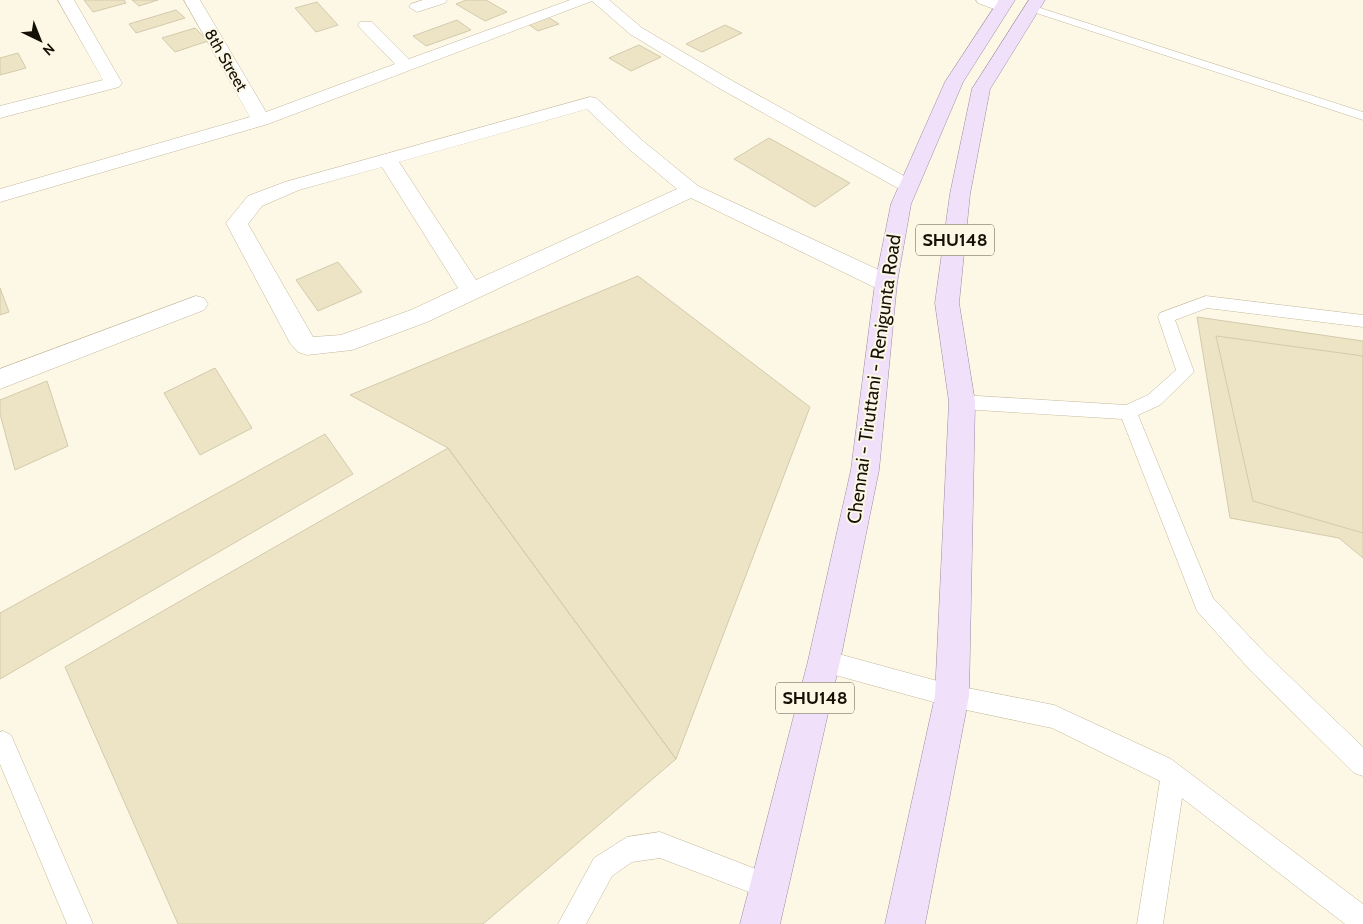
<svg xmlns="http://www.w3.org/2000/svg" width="1363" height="924" viewBox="0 0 1363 924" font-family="Cabin,sans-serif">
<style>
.building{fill:#ede3c5;stroke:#d4caac}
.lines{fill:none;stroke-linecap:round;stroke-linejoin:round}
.lane-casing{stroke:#c2b89b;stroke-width:1}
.street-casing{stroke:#c2b89b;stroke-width:1}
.primary-casing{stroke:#9c8aa2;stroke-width:1}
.lane{fill:#fff;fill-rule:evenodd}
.street{fill:#fff;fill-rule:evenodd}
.primary{fill:#f0e0fa;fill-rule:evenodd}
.labels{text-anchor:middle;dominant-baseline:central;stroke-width:4;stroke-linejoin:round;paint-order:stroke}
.far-street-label{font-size:16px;fill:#131006;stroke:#fdf7e5}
.shield{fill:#fdf7e5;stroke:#595549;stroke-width:1}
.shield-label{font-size:18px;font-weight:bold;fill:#131006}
.street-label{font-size:19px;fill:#131006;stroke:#fdf7e5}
</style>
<rect width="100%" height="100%" fill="#fdf7e5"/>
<!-- building -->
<path class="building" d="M84 0H124L126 3 93 12Z
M132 0H158L139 6Z
M466 0H486L507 12 485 21 456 4Z
M317 2 338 25 316 32 295 8Z
M176 10 185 18 136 33 129 24Z
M548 17 559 24 538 31 528 24Z
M457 20 471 30 426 46 413 36Z
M725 25 742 33 702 52 686 44Z
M195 28 208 41 175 52 162 38Z
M639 45 661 57 631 71 609 58Z
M18 53 26 68 0 75V58Z
M769 138 850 183 815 207 734 159Z
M338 262 362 292 318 311 296 280Z
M638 276 810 407 676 759 448 448 350 395Z
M0 288 9 312 0 315Z
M1197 317 1363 341V558L1339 538 1230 518Z
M1216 336 1363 356V533L1253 501Z
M215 368 252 428 200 455 164 393Z
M47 381 68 446 15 470 0 414V400Z
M325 434 353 474 0 679V613Z
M448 448 676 759 483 924H178L65 667Z"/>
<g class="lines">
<!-- lane casing -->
<g class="lane-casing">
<path id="lane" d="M1031 5 1363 112V120L1027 10V6Z
M1206 296 1363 315V327L1207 308 1175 320 1194 372 1160 405 1138 415 1213 598 1266 654 1363 747V776L1354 773 1250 670 1197 611 1122 419 962 409 956 407 953 402 956 397 962 395 1126 405 1148 395 1176 370 1158 317 1160 313Z
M824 650 952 685 1054 705 1171 759 1363 904V924H1345L1182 798 1163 924H1137L1160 781 1052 728 952 707 824 672 816 669 813 661 816 653Z
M3 731 11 735 93 924H67L0 764V732Z
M660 832 779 878 783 887 779 896 770 900 660 858 632 862 612 876 586 924H558L594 858 627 837Z"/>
</g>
<!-- street casing -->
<g class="street-casing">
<path id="street" d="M58 0H74L122 83 119 87 0 118V106L103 80Z
M184 0H200L266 112 395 64 360 28 358 25 360 22H372L409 59 570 0H609L642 28 729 79 915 182 918 186 915 190 908 192 901 190 717 87 630 34 592 1 268 124 0 202V189L250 117Z
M423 0H447L445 3 417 12 409 7 411 4Z
M976 0H998L1010 7 1002 12 978 3Z
M590 97 596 98 643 141 698 186 894 277 897 283 894 289 886 291 878 289 691 198 427 322 352 350 307 355 298 352 290 343 226 223 248 196 285 182ZM587 109 629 149 677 189 476 280 399 162ZM382 167 458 288 411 310 341 335 313 337 248 224 262 206 299 190Z
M196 296 204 298 208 304 204 310 0 389V369Z"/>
</g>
<!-- primary casing -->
<g class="primary-casing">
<path id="primary" d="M999 0H1015L963 82 911 204 897 283 879 470 840 661 780 924H740L808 661 851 470 875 283 891 204 945 82Z
M1029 0H1045L990 89 970 194 959 303 975 402 969 696 925 924H885L935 696 949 402 935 303 950 194 972 89Z"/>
</g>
<!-- lane -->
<use href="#lane" class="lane"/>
<!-- street -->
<use href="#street" class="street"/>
<!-- primary -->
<use href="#primary" class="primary"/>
</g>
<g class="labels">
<!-- far-street labels -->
<g class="far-street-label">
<text transform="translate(226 60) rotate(60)">8th Street</text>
</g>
<!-- shield labels -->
<g class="shield">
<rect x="916" y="224.5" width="78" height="31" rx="4"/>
<rect x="776" y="682.5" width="78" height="31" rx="4"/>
</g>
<g class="shield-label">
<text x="955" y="240">SHU148</text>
<text x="815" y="698">SHU148</text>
</g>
<!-- street labels -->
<g class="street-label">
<text transform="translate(874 379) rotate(-82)">Chennai - Tiruttani - Renigunta Road</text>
</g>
</g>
<!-- north arrow -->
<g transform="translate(40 40) rotate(137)" stroke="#fdf7e5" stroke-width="4" paint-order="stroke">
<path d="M0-4L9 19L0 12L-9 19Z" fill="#131006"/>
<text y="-8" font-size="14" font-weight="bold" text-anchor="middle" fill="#131006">N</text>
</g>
</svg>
